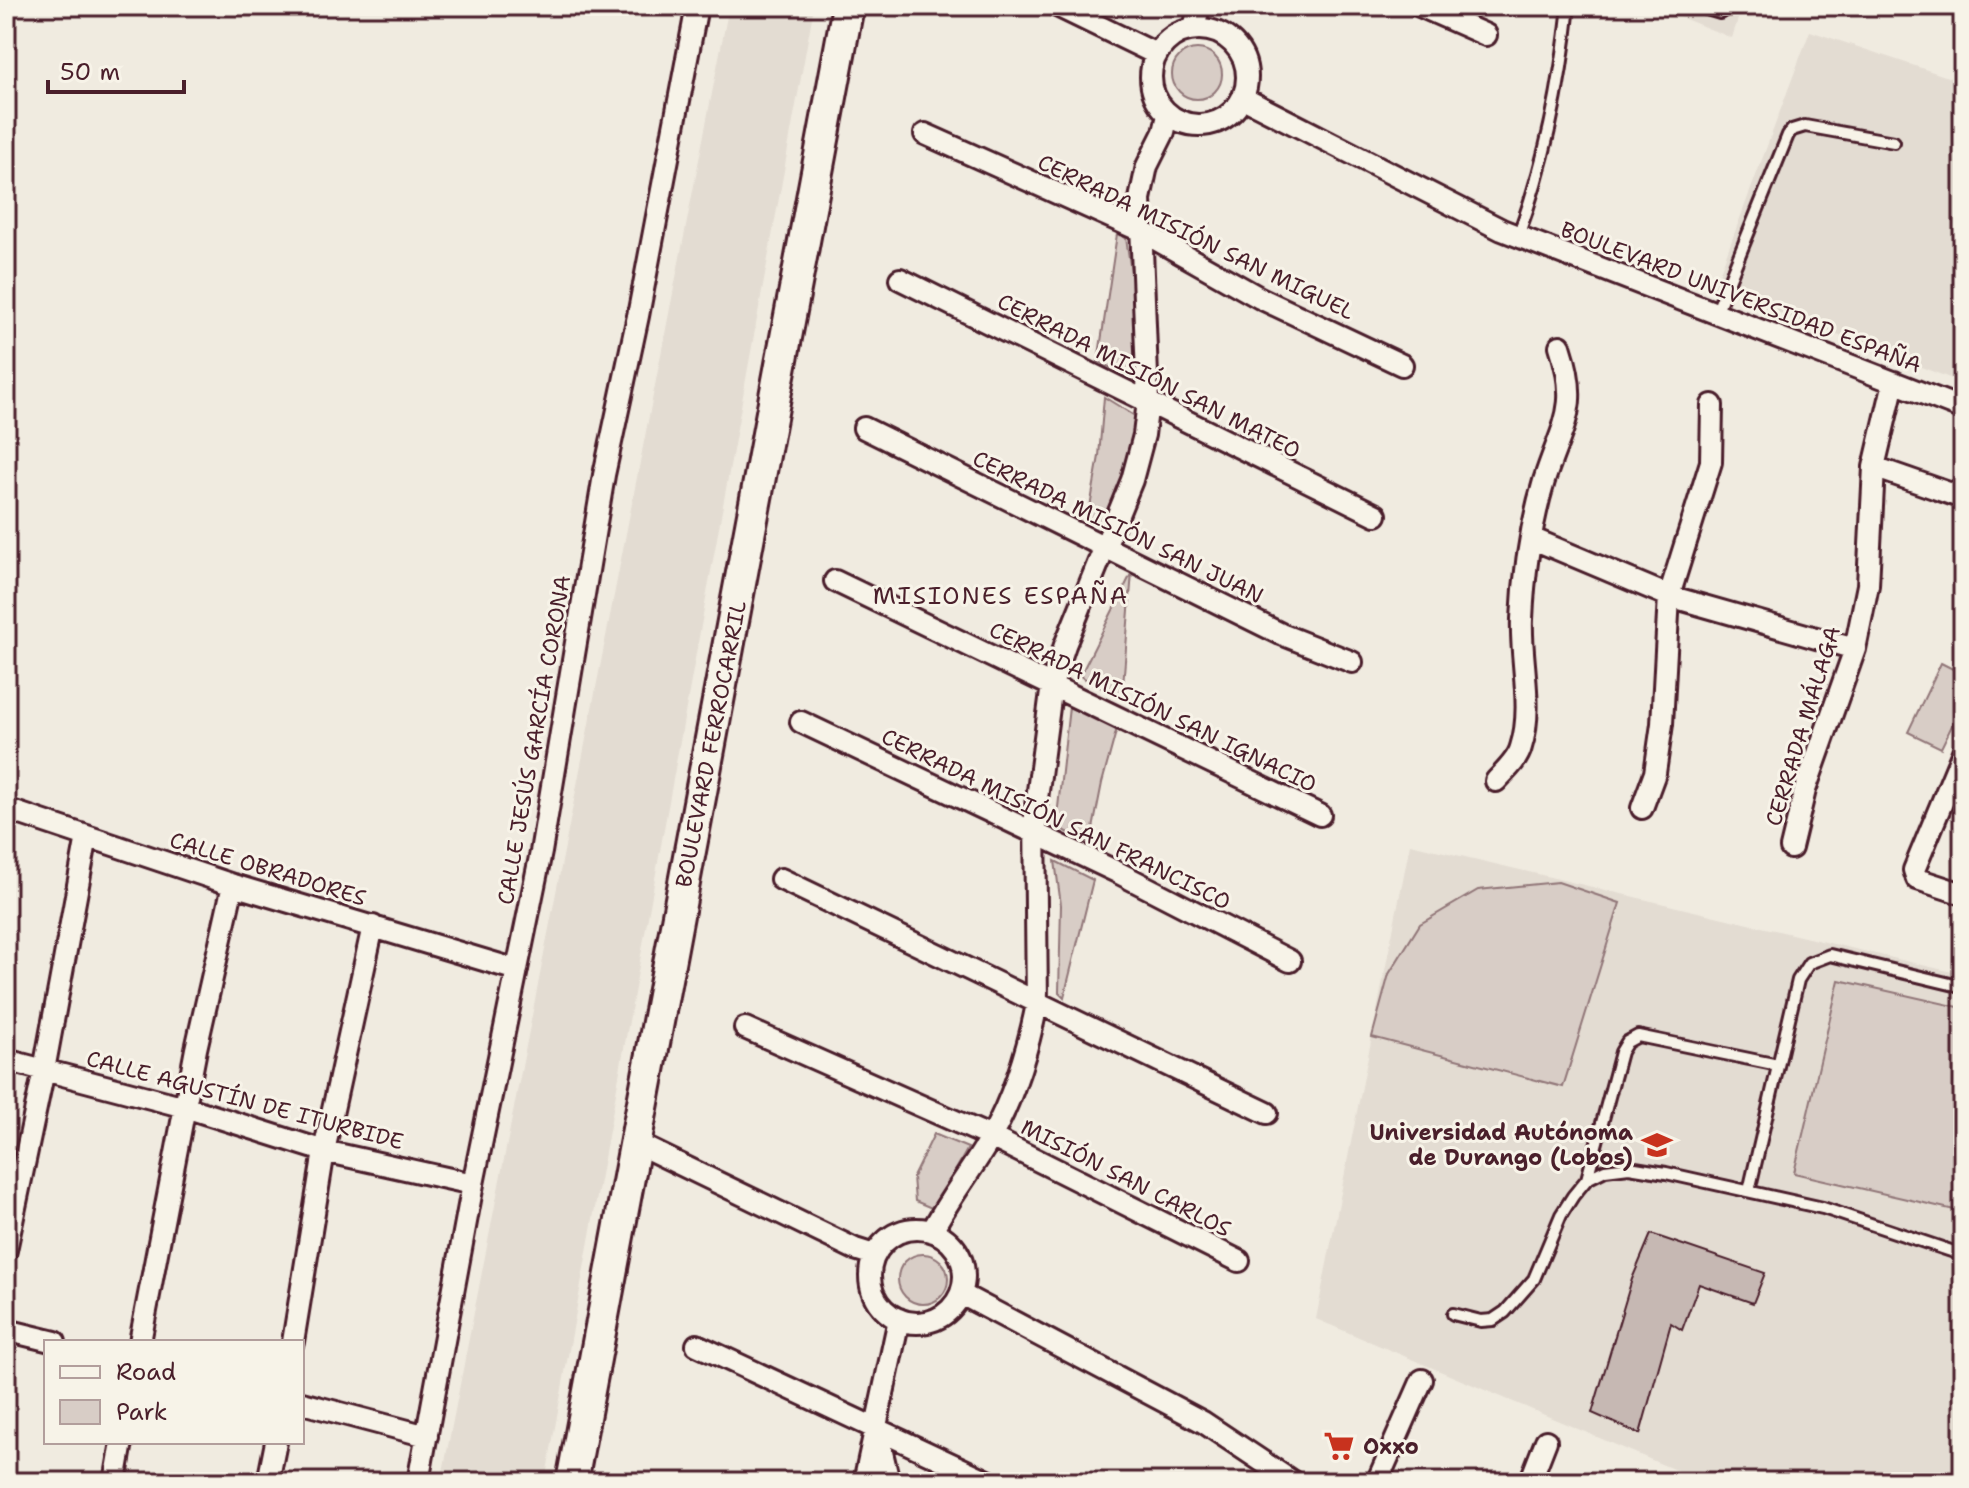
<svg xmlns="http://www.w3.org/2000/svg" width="1969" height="1488" viewBox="0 0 1969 1488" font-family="'Shantell Sans',sans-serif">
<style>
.built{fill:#e3dcd2}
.green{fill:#d8cdc6;stroke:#917678;stroke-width:2}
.building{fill:#c6b8b3;stroke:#4a1f2b;stroke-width:2}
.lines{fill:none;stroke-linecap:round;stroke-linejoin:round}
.lane-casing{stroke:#4a1f2b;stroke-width:16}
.street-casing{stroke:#4a1f2b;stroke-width:26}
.secondary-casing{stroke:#4a1f2b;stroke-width:36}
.lane{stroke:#f7f3e8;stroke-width:10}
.street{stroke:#f7f3e8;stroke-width:20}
.secondary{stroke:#f7f3e8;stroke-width:30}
.labels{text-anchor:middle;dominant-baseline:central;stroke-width:6;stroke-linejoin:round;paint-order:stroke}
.street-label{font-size:22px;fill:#4a1f2b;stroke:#f7f3e8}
.poi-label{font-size:22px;font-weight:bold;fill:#4a1f2b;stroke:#f7f3e8;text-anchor:end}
.neighbourhood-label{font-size:24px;letter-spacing:2px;fill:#4a1f2b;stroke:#f7f3e8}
</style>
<rect width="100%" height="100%" fill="#f0ebe0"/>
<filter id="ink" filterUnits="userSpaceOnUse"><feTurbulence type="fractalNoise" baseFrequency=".0125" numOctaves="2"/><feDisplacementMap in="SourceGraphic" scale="16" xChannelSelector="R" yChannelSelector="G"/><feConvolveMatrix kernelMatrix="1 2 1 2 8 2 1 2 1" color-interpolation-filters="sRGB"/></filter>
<g filter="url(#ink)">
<!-- built -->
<path class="built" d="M729 6H814L545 1482H441Z
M1653 6H1742L1732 38Z
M1810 31 1963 82V383L1714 288Z
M1410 844 1952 972 1956 958 1963 960V1482H1704L1316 1319Z"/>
<!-- green -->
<path class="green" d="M1172 74a25 25 0 1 1 50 0a25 25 0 1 1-50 0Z
M1117 234 1126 238 1137 312 1138 380 1098 362Z
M1104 397 1138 418 1127 469 1103 525 1088 519 1099 456Z
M1132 572 1122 699 1080 676Z
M1941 663 1963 674V703L1941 748 1908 732Z
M1069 707 1117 728 1102 783 1090 844 1056 826Z
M1055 861 1093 880 1064 997 1059 992 1061 905Z
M1558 882 1620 903 1563 1087 1372 1037 1389 974 1420 924 1478 890Z
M1839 980 1963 1008V1212L1794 1173Z
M934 1134 968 1148 934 1209 915 1201 913 1177Z
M898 1279a25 25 0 1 1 50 0a25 25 0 1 1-50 0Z"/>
<!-- building -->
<path class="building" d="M1651 1234 1765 1273 1753 1303 1699 1284 1682 1330 1671 1323 1640 1434 1592 1413 1632 1279Z"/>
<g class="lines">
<!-- lane casing -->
<g class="lane-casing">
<path id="lane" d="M1697 6 1720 13 1730 6
M1518 236C1545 163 1561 83 1569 6
M1716 313 1788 135 1792 130 1805 126 1894 142
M1587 1179 1621 1052 1627 1042 1638 1036 1778 1065
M1749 1191 1798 980 1809 963 1830 955 1963 987
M1453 1314 1481 1321 1493 1320 1505 1312 1534 1279 1561 1215 1573 1196 1587 1179 1605 1170 1629 1167 1666 1173 1823 1208 1963 1255"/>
</g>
<!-- street casing -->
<g class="street-casing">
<path id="street" d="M1057 6 1156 54
M1420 6 1486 35
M1151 77a48 48 0 1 1 96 0a48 48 0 1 1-96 0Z
M1194 29 1199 6
M1243 98 1502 230 1963 409
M925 134 1141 231 1260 298 1402 365
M900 279 1376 515
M864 428 1281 634 1352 662
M1874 467 1963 498
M1531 538 1669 596 1855 649
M835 581 1320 815
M801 722 1117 872 1290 961
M1963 752 1914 870 1917 879 1963 894
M1496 781C1505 771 1518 760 1521 747 1534 707 1520 660 1522 619 1524 573 1531 525 1544 481 1562 424 1581 409 1560 346
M1642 808 1655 773 1662 724 1669 596 1711 462 1712 405
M6 809 233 885 517 970
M1791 848 1805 790 1855 649 1868 585 1874 467 1894 382
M781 879 1267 1113
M745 1028 991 1137 1239 1261
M6 1060 185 1107 324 1151 473 1184
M636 1143 855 1249 874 1255
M870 1276a47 47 0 1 1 94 0a47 47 0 1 1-94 0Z
M932 1231C949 1198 973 1169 991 1137 1014 1096 1028 1049 1037 1004L1035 814 1052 684 1065 645 1132 480 1144 435 1148 401 1140 199 1147 166 1164 132 1168 115
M6 1250 44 1070 87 836
M961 1294 1203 1422 1293 1482
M6 1330 55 1342
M140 1342 196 1049 233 885
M293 1342 324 1151 373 926
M697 1345 990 1482
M302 1403 427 1436
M877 1431 889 1482
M115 1482 122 1442
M268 1482 276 1442
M418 1482 473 1184 541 852 604 475 638 316 697 6
M864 1482 899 1319
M1377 1482 1422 1380
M1530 1482 1546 1441"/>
</g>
<!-- secondary casing -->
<g class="secondary-casing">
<path id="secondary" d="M572 1482 848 6"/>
</g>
<!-- lane -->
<use href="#lane" class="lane"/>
<!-- street -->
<use href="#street" class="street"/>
<!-- secondary -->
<use href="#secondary" class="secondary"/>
</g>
</g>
<!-- icons -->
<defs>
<g id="university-bare" transform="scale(2.4)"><path d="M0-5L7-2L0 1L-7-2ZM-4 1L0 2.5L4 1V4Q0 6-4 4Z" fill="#c8321e" stroke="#f7f3e8" stroke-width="2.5" paint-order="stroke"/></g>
<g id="supermarket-bare" transform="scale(2.4)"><path d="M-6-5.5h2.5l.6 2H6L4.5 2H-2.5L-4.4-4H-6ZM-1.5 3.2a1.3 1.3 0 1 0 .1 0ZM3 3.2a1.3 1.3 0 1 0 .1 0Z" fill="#c8321e" stroke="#f7f3e8" stroke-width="2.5" paint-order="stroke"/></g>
</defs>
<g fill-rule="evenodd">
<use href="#university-bare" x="1657" y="1145"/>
<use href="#supermarket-bare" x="1339" y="1446"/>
</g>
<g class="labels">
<!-- street labels -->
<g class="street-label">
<text transform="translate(1196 237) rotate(26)">CERRADA MISIÓN SAN MIGUEL</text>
<text transform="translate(1741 297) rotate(21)">BOULEVARD UNIVERSIDAD ESPAÑA</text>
<text transform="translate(1149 376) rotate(27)">CERRADA MISIÓN SAN MATEO</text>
<text transform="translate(1118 527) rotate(26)">CERRADA MISIÓN SAN JUAN</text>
<text transform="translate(1153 707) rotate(26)">CERRADA MISIÓN SAN IGNACIO</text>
<text transform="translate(1803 726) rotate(-73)">CERRADA MÁLAGA</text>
<text transform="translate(534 740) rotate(-80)">CALLE JESÚS GARCÍA CORONA</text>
<text transform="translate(711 744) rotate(-79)">BOULEVARD FERROCARRIL</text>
<text transform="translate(1056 819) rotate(26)">CERRADA MISIÓN SAN FRANCISCO</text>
<text transform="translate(268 869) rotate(17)">CALLE OBRADORES</text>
<text transform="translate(245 1100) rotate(15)">CALLE AGUSTÍN DE ITURBIDE</text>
<text transform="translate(1126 1178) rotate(27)">MISIÓN SAN CARLOS</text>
</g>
<!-- poi labels -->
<g class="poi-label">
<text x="1633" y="1132">Universidad Autónoma<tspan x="1633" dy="25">de Durango (Lobos)</tspan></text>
<text x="1363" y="1446" text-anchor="start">Oxxo</text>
</g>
<!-- neighbourhood labels -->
<g class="neighbourhood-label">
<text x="1001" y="596">MISIONES ESPAÑA</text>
</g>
</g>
<!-- margin -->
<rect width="1969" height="1488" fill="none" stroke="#f7f3e8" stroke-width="32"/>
<rect x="16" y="16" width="1937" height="1456" fill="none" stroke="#4a1f2b" stroke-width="3" filter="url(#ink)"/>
<!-- legend -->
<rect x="44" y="1340" width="260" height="104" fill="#f7f3e8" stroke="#b29e9c" stroke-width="2"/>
<rect x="60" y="1366" width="40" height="12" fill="#f7f3e8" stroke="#b29e9c" stroke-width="2"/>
<text x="116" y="1380" font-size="24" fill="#4a1f2b">Road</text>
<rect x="60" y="1400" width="40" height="24" fill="#d8cdc6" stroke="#b29e9c" stroke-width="2"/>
<text x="116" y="1420" font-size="24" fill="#4a1f2b">Park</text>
<!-- scale -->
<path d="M48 80v12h136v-12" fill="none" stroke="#4a1f2b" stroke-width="4"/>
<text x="60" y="80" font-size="24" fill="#4a1f2b" stroke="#f7f3e8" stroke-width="6" paint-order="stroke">50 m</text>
</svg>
